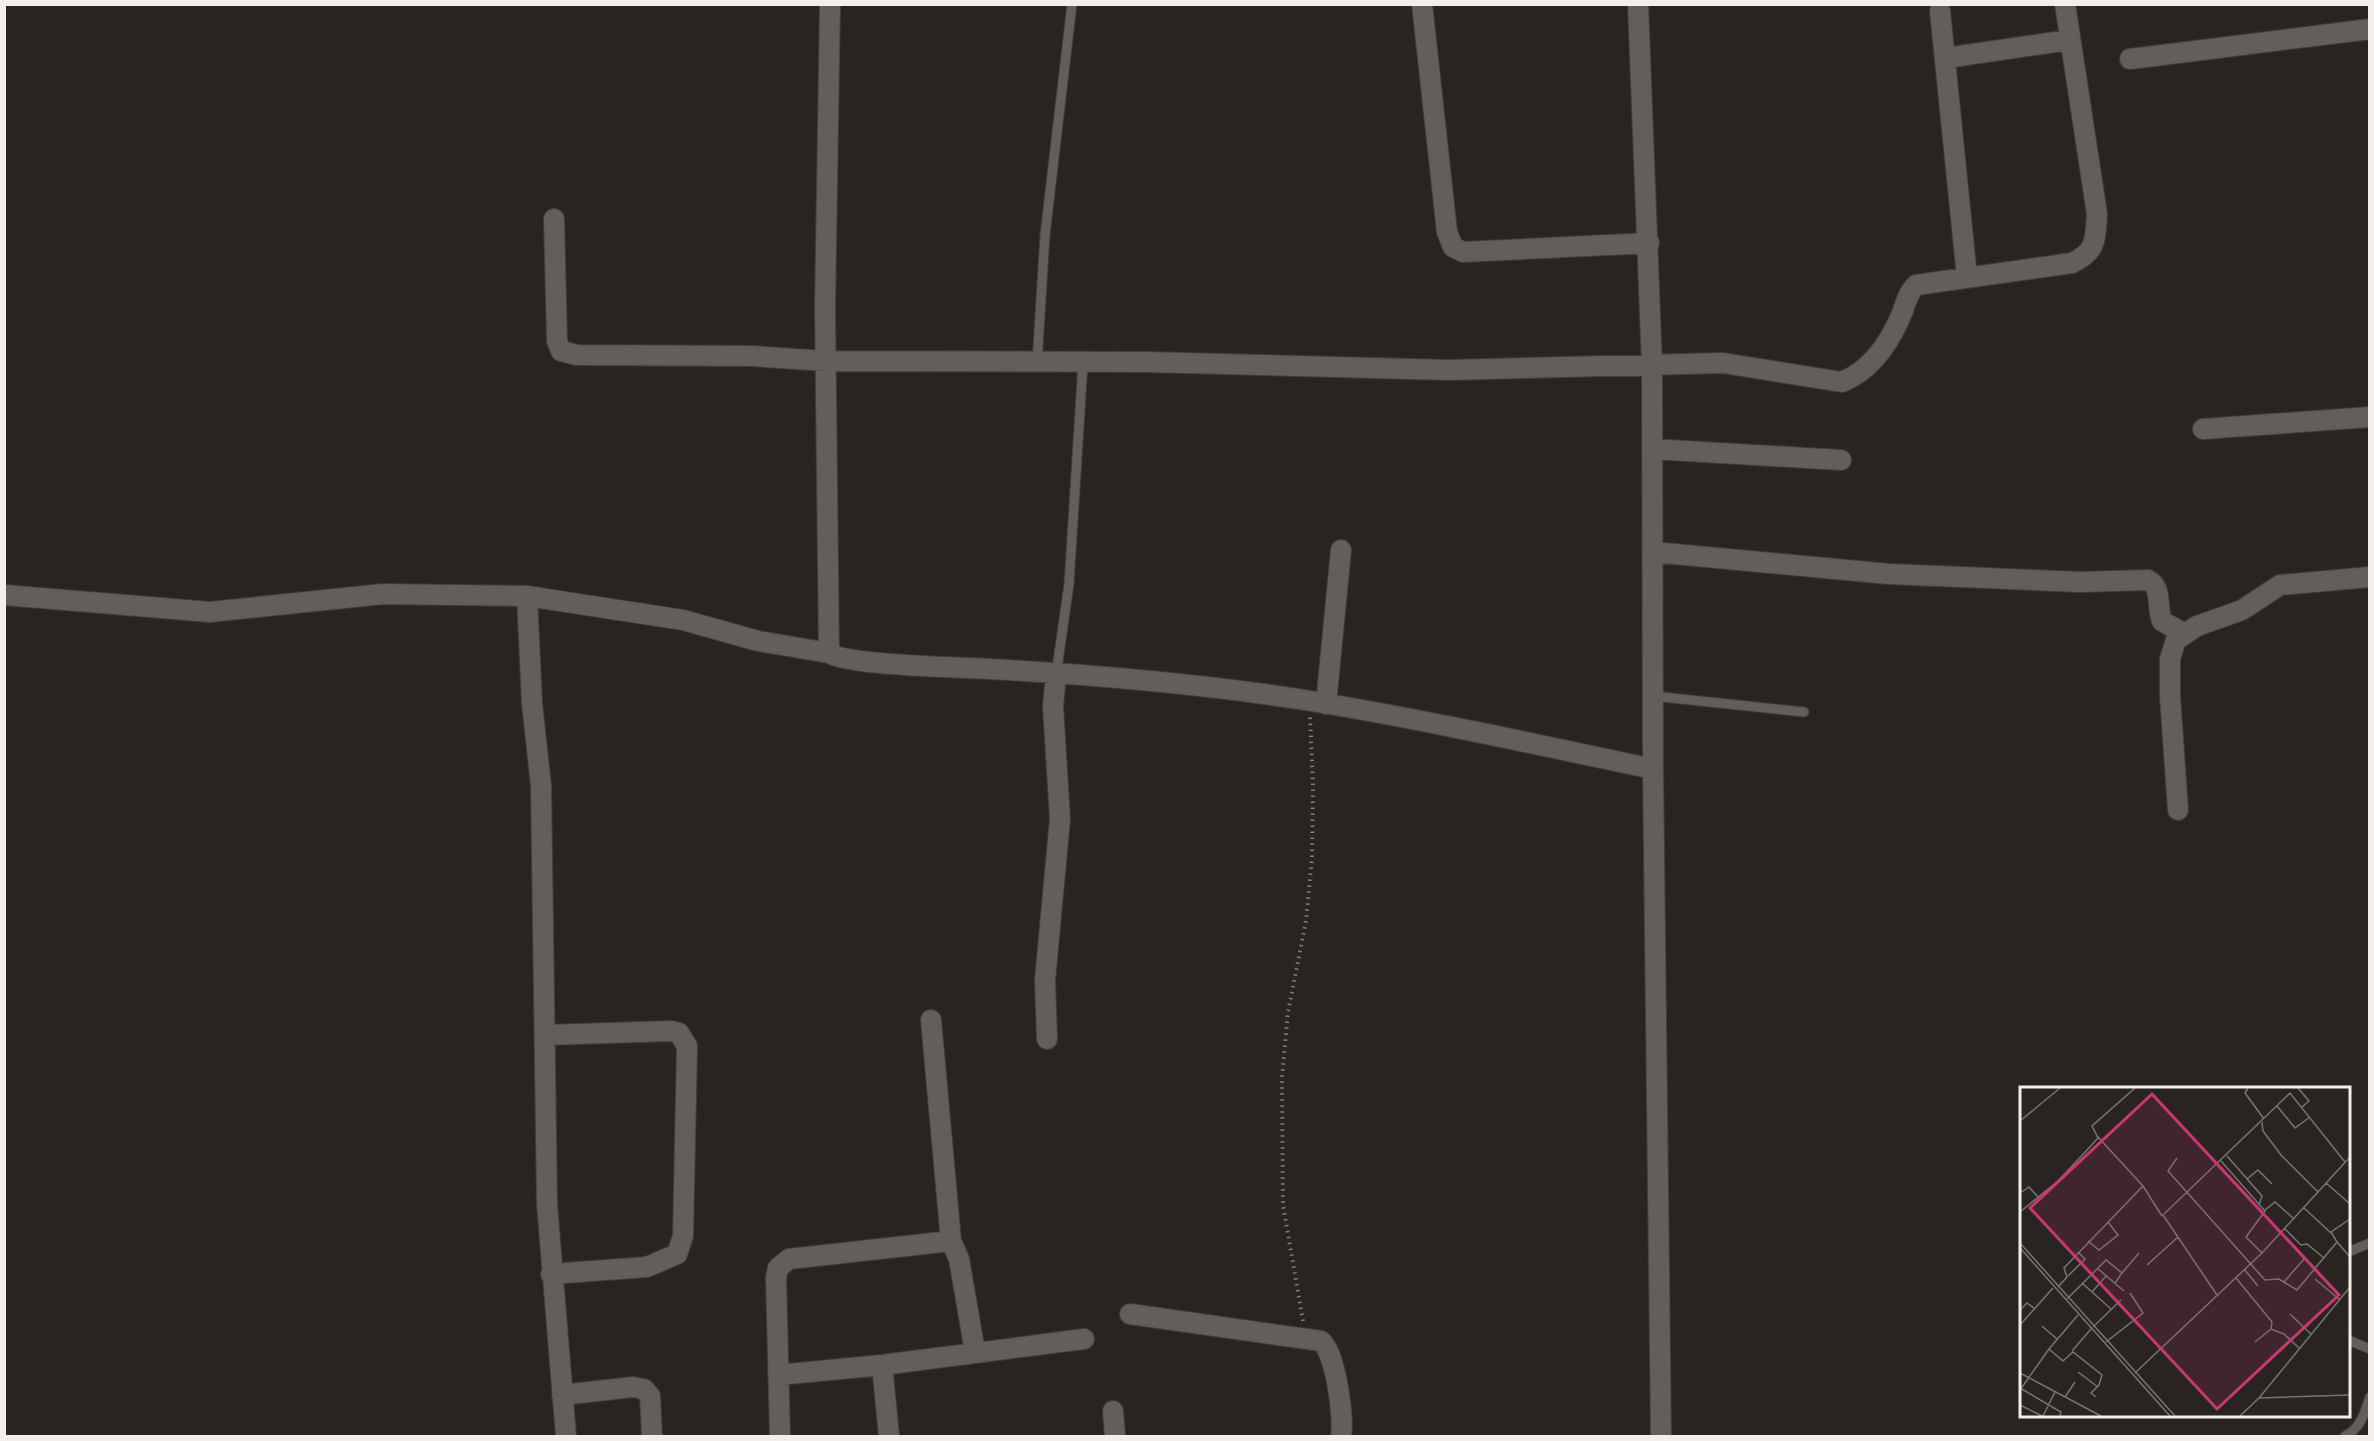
<svg xmlns="http://www.w3.org/2000/svg" width="2374" height="1441" viewBox="0 0 2374 1441" font-family="Inter,sans-serif">
<style>
.lines{fill:none;stroke-linecap:round;stroke-linejoin:round}
.service-casing{stroke:#423e3c;stroke-width:11}
.minor-casing{stroke:#423e3c;stroke-width:22}
.path{stroke:#827e7a;stroke-width:4;stroke-dasharray:1.5 4.5;stroke-linecap:butt}
.service{stroke:#635e59;stroke-width:9}
.minor{stroke:#635e59;stroke-width:20}
.inset-road{fill:none;stroke:#797571;stroke-width:1.5}
.view{fill:#c93871;fill-opacity:0.15;stroke:#c93871;stroke-width:3}
.inset-edge{fill:none;stroke:#f1eeeb;stroke-width:3}
</style>
<rect width="100%" height="100%" fill="#292420"/>
<g class="lines">
<!-- service casing -->
<g class="service-casing">
<path id="service" d="M1037 363 1045 235 1072 4
M1056 675 1069 584 1083 363
M1653 696 1804 712
M2348 1252 2370 1243
M2348 1340 2370 1349
M2345 1436C2360 1429 2365 1413 2370 1397"/>
</g>
<!-- minor casing -->
<g class="minor-casing">
<path id="minor" d="M830 4 825 307 829 653C850 666 959 667 990 669 1097 675 1205 684 1311 701 1426 720 1539 745 1653 769
M1422 4 1447 232 1453 247 1463 252 1649 243
M1638 4 1652 366 1653 769 1661 1436
M1940 11 1967 277
M1945 58 2070 40
M2130 59 2370 29
M554 219 557 341 561 351 577 355 752 356 826 361 1146 362 1449 370 1723 363 1842 382C1869 371 1888 345 1900 318 1906 305 1906 295 1916 285L2072 263C2097 251 2095 240 2097 214L2065 4
M2203 429 2370 417
M1652 449 1841 460
M1653 552 1889 574 2080 582 2148 580C2163 588 2156 606 2162 621L2183 633
M4 595 210 612 383 594 527 596 683 620 758 641 829 653
M527 596 532 703 541 786 547 1204 566 1436
M1326 704 1341 550
M2178 810 2170 696V659L2176 640 2197 626 2242 610 2280 585 2370 577
M931 1020 951 1241
M546 1035 671 1031 679 1033 687 1046 683 1236 677 1254 647 1267 551 1274
M1047 1039 1045 980 1060 819 1053 706 1056 675
M1130 1314 1321 1341C1336 1353 1344 1418 1341 1436
M882 1365 889 1436
M778 1375 882 1365 1084 1339
M562 1395 633 1387 644 1389 650 1396 652 1436
M1113 1411 1115 1436
M780 1436 776 1278 778 1268 789 1259 951 1241 959 1259 975 1352"/>
</g>
<!-- path -->
<path class="path" d="M1303 1321 1283 1205 1282 1077 1288 1012 1306 921 1312 857 1313 785 1310 717"/>
<!-- service -->
<use href="#service" class="service"/>
<!-- minor -->
<use href="#minor" class="minor"/>
</g>
<!-- overview -->
<g transform="translate(2020 1087)">
<rect width="330" height="330" fill="#292420"/>
<path class="inset-road" d="M228 1 225 6 244 32M278 1 289 14 282 20M257 19 275 41 290 30M0 34 40 1M242 35 243 44 261 68 298 105M78 50 123 99 142 129M207 69 242 109 239 118M157 71 148 84 245 193 259 192 277 203 317 155 330 170M201 74 245 124 226 150 242 166M227 92 238 83 252 97M306 96 330 117M0 106 9 100 18 110M284 121 311 146M245 123 255 115 274 132M0 125 38 94 68 62 78 51 72 39 115 1M265 142 281 158 287 157 304 171M68 154 79 163 98 148 88 135M317 155 311 145 330 132M0 156 155 329M0 161 150 329M127 178 158 150M77 181 104 204M224 182 238 199M102 186 119 166M48 189 65 172 58 165M216 191 252 235 251 242M295 192 320 213M264 195 284 172M62 196 91 222M38 200 47 190 44 181 123 99M72 205 86 189M197 208 143 128 270 6 325 75M47 212 86 173 102 186 95 196M0 223 7 216 15 222M270 227 291 247M58 228 29 262 43 274 53 265 82 288 79 298 71 306 76 310M0 238 33 201M22 239 37 252M73 240 101 213M86 255 123 226 110 206M235 255 251 242 264 247 279 261M52 264 71 242M58 285 78 300M0 286 81 329M115 286 242 166 330 70M0 301 41 325 40 329M0 303 29 262M45 310 55 295M239 311 330 200M0 318 22 329M23 329 35 305M220 329 239 311 330 308"/>
<path class="view" d="M132 7 319 208 197 322 10 121Z"/>
<rect width="330" height="330" class="inset-edge"/>
</g>
<!-- border -->
<rect width="2374" height="1441" fill="none" stroke="#f1eeeb" stroke-width="12"/>
</svg>
